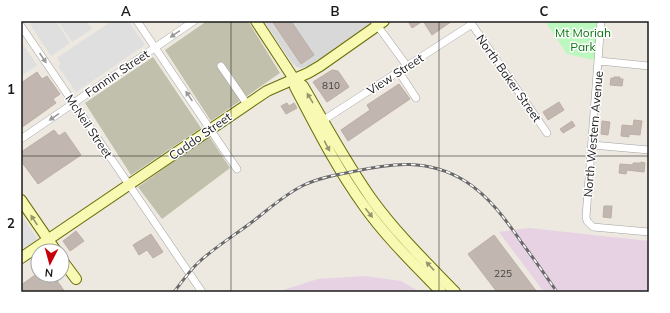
<svg xmlns="http://www.w3.org/2000/svg" width="670" height="313" viewBox="0 0 670 313" font-family="Mulish,sans-serif">
<style>
.residential{fill:#d9d8d8}
.industrial{fill:#e6d2e3}
.construction{fill:#c1c0ac}
.park{fill:#bbf8be}
.parking{fill:#dfdfdf}
.building{fill:#c1b7b0;stroke:#beaea3}
.lines{fill:none;stroke-linecap:round;stroke-linejoin:round}
.street-casing{stroke:#a2a2a2;stroke-width:8}
.secondary-casing{stroke:#686f05;stroke-width:12}
.street{stroke:#fff;stroke-width:7}
.secondary{stroke:#f8f9b2;stroke-width:10}
.rail-casing{stroke:#696969;stroke-width:3}
.rail{stroke:#fff;stroke-width:1.5;stroke-dasharray:4.5;stroke-linecap:butt}
.oneway{fill:#989898}
.oneway2{fill:#95956e}
.grid{fill:none;stroke:#1b1b1b;stroke-width:1;stroke-opacity:0.55}
.labels{text-anchor:middle;dominant-baseline:central;stroke-width:3;stroke-linejoin:round;paint-order:stroke}
.number-label{font-size:10px;fill:#444240}
.park-label{font-size:12px;fill:#0b7610;stroke:#fff}
.street-label{font-size:12px;fill:#1b1b1b;stroke:#fff}
.neatline{fill:none;stroke:#1b1b1b;stroke-width:1.5}
.grid-label{font-size:13px;text-anchor:middle;font-weight:bold;fill:#1b1b1b}
</style>
<rect width="100%" height="100%" fill="#ede8e0"/>
<!-- residential -->
<path class="residential" d="M264 21H377L321 59 310 65 302 68 297 67 292 63Z"/>
<!-- industrial -->
<path class="industrial" d="M529 228 649 241V292H544L499 232Z
M364 276 401 281 420 292H277L318 279Z"/>
<!-- construction -->
<path class="construction" d="M207 21H248L280 73 211 121 165 50Z
M153 57 201 128 131 175 85 103Z
M209 136 230 168 162 219 138 187Z"/>
<!-- park -->
<path class="park" d="M549 21H602L599 61 567 54 547 24Z"/>
<!-- parking -->
<path class="parking" d="M35 21H56L70 43 51 56 30 24Z
M58 21H86L92 29 72 42Z
M112 21H128L145 45 76 92 58 66 61 64 57 58Z
M21 42 37 65 21 76Z
M21 215 38 240 21 251Z"/>
<!-- building -->
<path class="building" d="M272 21H291L314 55 301 64Z
M408 21H452L432 35 423 21 412 28Z
M332 70 338 71 349 87 327 102 313 82Z
M37 72 42 79 47 76 60 94 53 99 56 103 21 128V83Z
M614 77H620V79H623L622 86 610 85 611 78H614Z
M399 84 410 99 348 141 341 130 370 110 367 105Z
M559 102 564 110 548 120 543 112Z
M287 103 289 106 294 103 297 108 286 114 281 106Z
M634 120 642 121 640 135 629 134V137L621 136 622 125 633 126Z
M572 121 575 126 563 133 560 129Z
M602 121 610 122 608 135 601 134Z
M54 130 59 136 65 132 81 155 38 184 21 161V152Z
M641 162 645 163 644 172 627 170 626 174 619 173 620 164 633 165V163H641Z
M604 206H612L611 218 603 217Z
M76 231 84 241 70 251 63 241Z
M151 234 163 252 153 258 147 250 139 255 133 245Z
M494 235 537 292H497L468 254Z
M38 273V275H53L65 292H21V285Z"/>
<g class="lines">
<!-- street casing -->
<g class="street-casing">
<path id="street" d="M137 21 237 169
M374 21 407 66
M601 21 586 217 587 221 593 227 649 232
M471 23 547 133
M21 26 202 292
M599 61 649 66
M221 66 247 104
M399 72 416 98
M319 123 469 26 472 21
M21 139 194 21
M592 145 649 150"/>
</g>
<!-- secondary casing -->
<g class="secondary-casing">
<path id="secondary" d="M256 21 294 79 303 86C326 125 347 165 373 201 397 234 427 263 455 292
M294 79 295 87C316 127 337 169 364 206 386 237 414 264 441 292
M21 200 56 251
M21 258 267 91 308 73 320 66 384 21
M62 260 76 279"/>
</g>
<!-- street -->
<use href="#street" class="street"/>
<!-- secondary -->
<use href="#secondary" class="secondary"/>
<!-- rail casing -->
<g class="rail-casing">
<path id="rail" d="M174 292C182 282 189 271 199 262 215 247 235 235 252 222 269 209 285 194 304 185 319 178 335 175 351 172 391 163 428 158 465 181 489 196 506 220 522 243 534 259 546 276 557 292"/>
</g>
<!-- rail -->
<use href="#rail" class="rail"/>
</g>
<!-- one-way arrows -->
<defs><path id="oneway-solid" d="M-6-.8H1V-3.2L6.5 0L1 3.2V.8H-6Z"/></defs>
<g class="oneway">
<use href="#oneway-solid" transform="translate(175 34) rotate(146)"/>
<use href="#oneway-solid" transform="translate(43 58) rotate(56)"/>
<use href="#oneway-solid" transform="translate(189 96) rotate(-124)"/>
<use href="#oneway-solid" transform="translate(54 117) rotate(146)"/>
</g>
<g class="oneway2">
<use href="#oneway-solid" transform="translate(310 98) rotate(-121)"/>
<use href="#oneway-solid" transform="translate(327 146) rotate(62)"/>
<use href="#oneway-solid" transform="translate(369 213) rotate(51)"/>
<use href="#oneway-solid" transform="translate(34 220) rotate(-124)"/>
<use href="#oneway-solid" transform="translate(430 266) rotate(-133)"/>
</g>
<!-- grid -->
<path class="grid" d="M231 21V292M439 21V292M21 156H649"/>
<g class="labels">
<!-- number labels -->
<g class="number-label">
<text x="331" y="85">810</text>
<text x="503" y="273">225</text>
</g>
<!-- park labels -->
<g class="park-label">
<text x="583" y="32">Mt Moriah<tspan x="583" dy="14">Park</tspan></text>
</g>
<!-- street labels -->
<g class="street-label">
<text transform="translate(117 73) rotate(-34)">Fannin Street</text>
<text transform="translate(395 74) rotate(-33)">View Street</text>
<text transform="translate(509 78) rotate(55)">North Baker Street</text>
<text transform="translate(89 126) rotate(56)">McNeil Street</text>
<text transform="translate(593 134) rotate(-85)">North Western Avenue</text>
<text transform="translate(200 136) rotate(-35)">Caddo Street</text>
</g>
</g>
<!-- border -->
<rect width="670" height="313" fill="none" stroke="#ffffff" stroke-width="44"/>
<!-- north arrow -->
<g transform="translate(50 263) rotate(186)"><circle r="19" fill="#ffffff" stroke="#a4a4a4"/>
<path d="M0-3L7 15L0 10L-7 15Z" fill="#c5010a"/>
<text y="-6" font-size="11" font-weight="bold" text-anchor="middle" fill="#1b1b1b">N</text>
</g>
<rect x="22" y="22" width="626" height="269" class="neatline"/>
<g class="grid-label">
<text x="126" y="16">A</text>
<text x="335" y="16">B</text>
<text x="544" y="16">C</text>
<text x="11" y="94">1</text>
<text x="11" y="228">2</text>
</g>
</svg>
